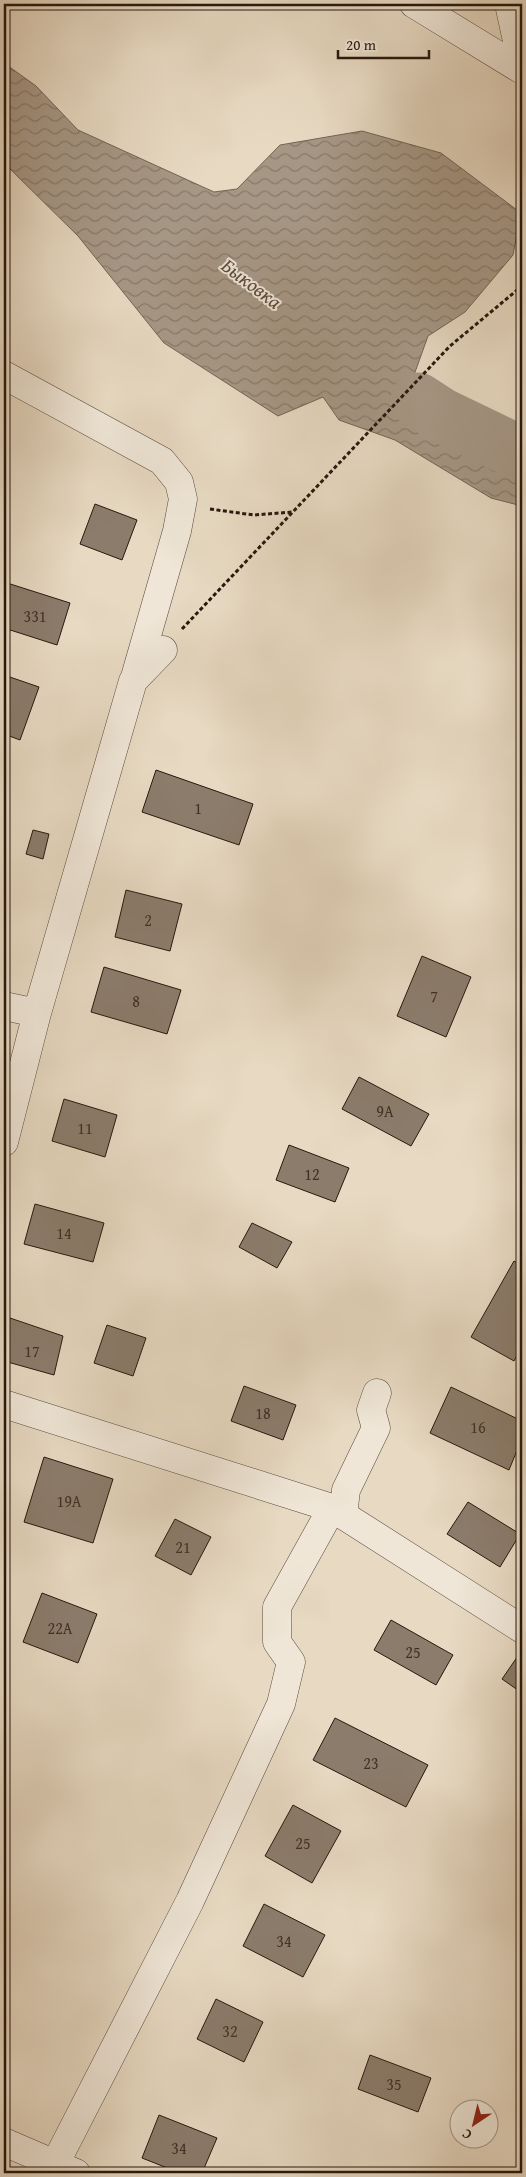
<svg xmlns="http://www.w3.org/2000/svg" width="526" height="2177" viewBox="0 0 526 2177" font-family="'Gentium Book Plus',serif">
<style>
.water{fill:url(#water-waves);stroke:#736455}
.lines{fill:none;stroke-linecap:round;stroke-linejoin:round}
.river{stroke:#a69785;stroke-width:55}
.building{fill:#8b7c6c;stroke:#27180e}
.minor-casing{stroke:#57483b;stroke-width:29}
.path{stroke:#27180e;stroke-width:3;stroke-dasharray:4 2.5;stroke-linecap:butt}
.minor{stroke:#efe6d7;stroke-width:28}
.labels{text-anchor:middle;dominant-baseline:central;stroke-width:4;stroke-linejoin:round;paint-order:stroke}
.number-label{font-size:16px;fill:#403126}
.water-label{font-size:20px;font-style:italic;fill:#5a4b3e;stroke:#efe6d7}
</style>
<defs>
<pattern id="water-waves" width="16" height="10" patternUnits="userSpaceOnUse" patternTransform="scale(1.25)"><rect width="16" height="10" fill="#a69785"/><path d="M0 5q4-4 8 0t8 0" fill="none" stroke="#877a6b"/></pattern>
</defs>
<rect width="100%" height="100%" fill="#e7d9c2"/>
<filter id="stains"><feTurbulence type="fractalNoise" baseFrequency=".004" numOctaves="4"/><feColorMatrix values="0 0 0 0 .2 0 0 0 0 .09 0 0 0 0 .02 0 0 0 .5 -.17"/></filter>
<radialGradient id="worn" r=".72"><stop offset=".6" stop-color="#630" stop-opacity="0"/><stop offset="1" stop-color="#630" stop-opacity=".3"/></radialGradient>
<!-- water -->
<path class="water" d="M4 63 36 86 78 130 214 192 237 189 280 145 362 131 441 153 521 213 513 255 465 312 428 336 414 375 434 401 497 446 522 455V506L491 498 395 440 339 420 323 397 278 416 164 343 78 236 4 163Z"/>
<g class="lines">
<!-- river -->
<path class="river" d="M418 400 441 415 522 454"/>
</g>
<!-- building -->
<path class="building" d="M95 504 137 520 122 560 80 544Z
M4 582 70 603 57 645 4 628Z
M4 675 39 687 20 740 4 734Z
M156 770 253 804 239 845 142 812Z
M33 830 49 834 43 859 26 854Z
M126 890 182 904 170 951 115 937Z
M422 956 471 977 446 1037 397 1016Z
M104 967 181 990 167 1034 91 1012Z
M359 1077 429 1114 411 1146 342 1109Z
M64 1099 117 1115 105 1157 52 1141Z
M289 1145 349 1168 335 1202 276 1180Z
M35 1204 104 1223 93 1262 24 1244Z
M252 1223 292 1242 277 1268 239 1247Z
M514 1261 522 1266V1346L514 1361 471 1337Z
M10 1318 63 1336 54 1375 4 1361V1340Z
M107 1325 146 1338 133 1376 94 1363Z
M244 1386 296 1405 283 1440 231 1421Z
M451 1387 522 1421V1438L509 1470 430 1433Z
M44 1457 113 1479 93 1543 24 1522Z
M468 1502 520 1534 500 1567 447 1534Z
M175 1519 211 1537 191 1575 155 1556Z
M42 1593 97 1614 78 1663 23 1642Z
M391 1620 453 1655 436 1685 374 1650Z
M520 1653 522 1655V1693L502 1679Z
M335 1718 428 1765 406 1807 313 1760Z
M293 1805 341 1831 312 1883 265 1856Z
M264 1904 325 1935 303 1977 243 1946Z
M216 1999 263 2022 244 2062 197 2039Z
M370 2055 431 2078 418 2112 358 2089Z
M159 2115 217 2138 202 2173H180L142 2158Z"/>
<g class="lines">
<!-- minor casing -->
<g class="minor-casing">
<path id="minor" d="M414 4 522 70
M509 4 522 64
M4 375 162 461 179 482 183 499 177 531 135 677
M4 1006 37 1013
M4 1142 37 1013 133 681 163 650
M4 1404 332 1508 522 1629
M343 1515 346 1490 376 1428 371 1410 377 1393
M4 2142 76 2173
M55 2164 190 1901 281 1704 291 1662 277 1642V1607L332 1508"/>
</g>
<!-- path -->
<path class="path" d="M210 509 254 515 293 512
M182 629 450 346 522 286"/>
<!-- minor -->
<use href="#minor" class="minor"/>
</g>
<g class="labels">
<!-- number labels -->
<g class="number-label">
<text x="35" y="616">331</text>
<text x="198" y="808">1</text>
<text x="148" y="920">2</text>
<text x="434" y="996">7</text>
<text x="136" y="1001">8</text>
<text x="385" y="1111">9А</text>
<text x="85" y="1128">11</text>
<text x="312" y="1174">12</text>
<text x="64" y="1233">14</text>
<text x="32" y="1351">17</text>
<text x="263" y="1413">18</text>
<text x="478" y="1427">16</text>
<text x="69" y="1501">19А</text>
<text x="183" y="1547">21</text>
<text x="60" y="1628">22А</text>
<text x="413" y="1652">25</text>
<text x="371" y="1763">23</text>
<text x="303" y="1843">25</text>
<text x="284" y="1941">34</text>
<text x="230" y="2031">32</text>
<text x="394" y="2084">35</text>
<text x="179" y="2148">34</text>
</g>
<!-- water labels -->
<g class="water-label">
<text transform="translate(252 283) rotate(37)">Быковка</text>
</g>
</g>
<!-- margin -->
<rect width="526" height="2177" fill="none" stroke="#e7d9c2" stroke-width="20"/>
<rect x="5" y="5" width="516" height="2167" fill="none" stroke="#27180e" stroke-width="2.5"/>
<rect x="10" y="10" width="506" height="2157" fill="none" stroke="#27180e"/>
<!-- north arrow -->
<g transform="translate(474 2124) rotate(215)"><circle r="24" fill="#efe6d7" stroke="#9f9487"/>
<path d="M0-4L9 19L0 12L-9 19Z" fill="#8f2418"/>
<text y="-8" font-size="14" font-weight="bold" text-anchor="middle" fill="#27180e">С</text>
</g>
<!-- scale -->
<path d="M338 50v8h91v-8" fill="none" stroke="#27180e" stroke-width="2.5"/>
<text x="346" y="50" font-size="15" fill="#27180e" stroke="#efe6d7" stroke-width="4" paint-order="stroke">20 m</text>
<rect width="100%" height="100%" filter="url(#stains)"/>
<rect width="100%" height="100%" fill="url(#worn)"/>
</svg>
